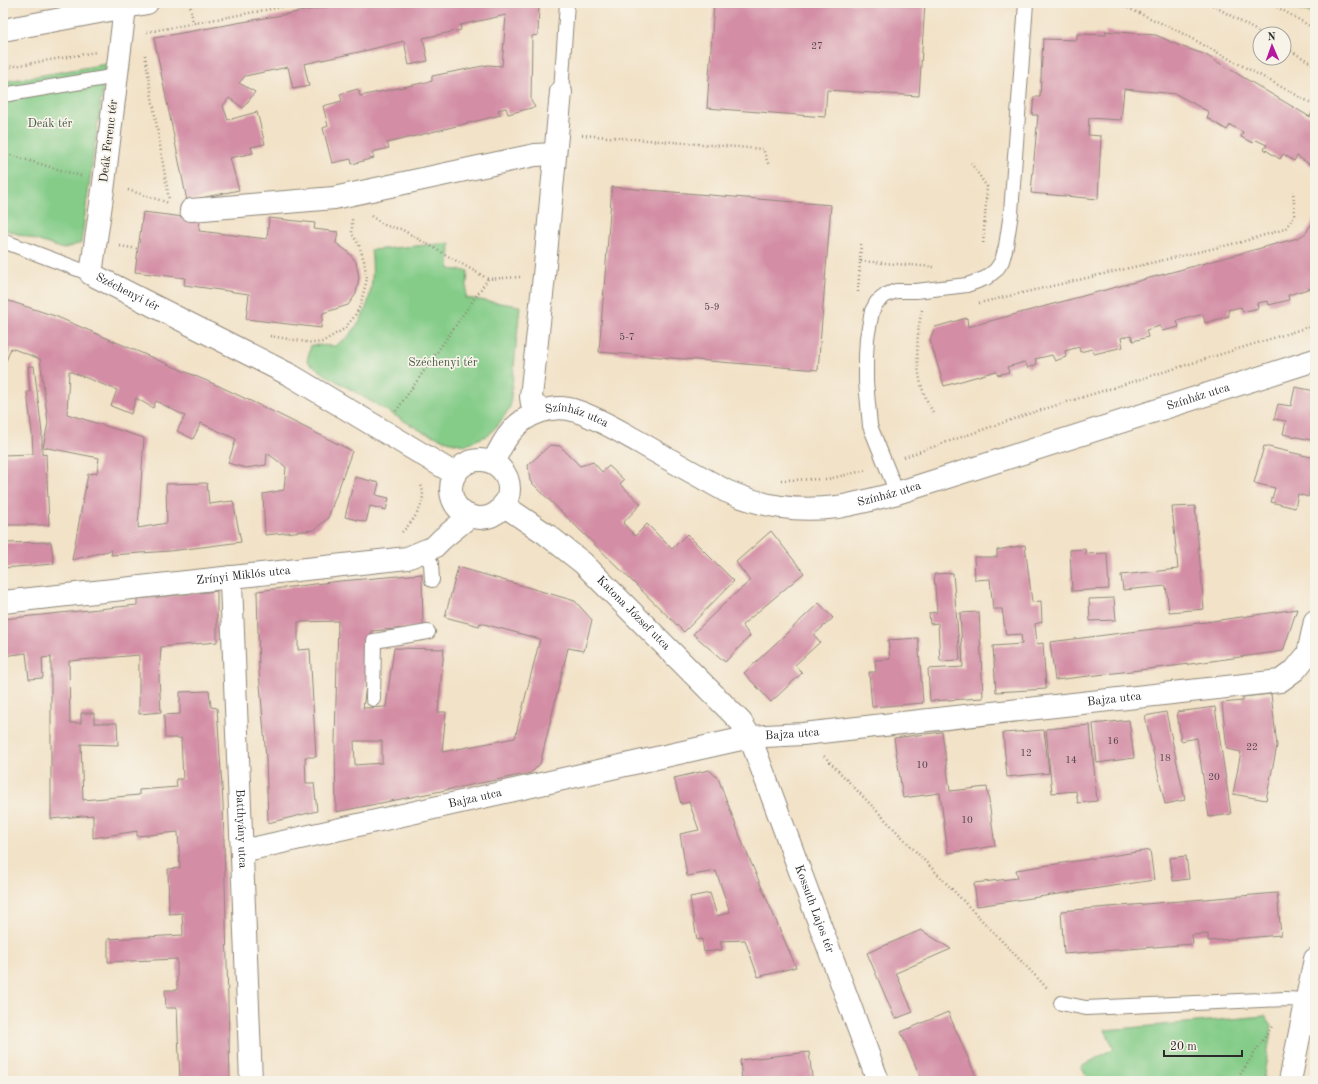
<svg xmlns="http://www.w3.org/2000/svg" width="1318" height="1084" viewBox="0 0 1318 1084" font-family="'Old Standard TT',serif">
<style>
.green{fill:#84cc88;stroke:#587c5a}
.building{fill:#d38da5;fill-rule:evenodd}
.lines{fill:none;stroke-linecap:round;stroke-linejoin:round}
.lane-casing{stroke:#8e8679;stroke-width:16}
.street-casing{stroke:#8e8679;stroke-width:24}
.secondary-casing{stroke:#8e8679;stroke-width:24}
.path{stroke:#8e8679;stroke-width:2.5;stroke-dasharray:1 3;stroke-linecap:butt}
.lane{stroke:#fff;stroke-width:14}
.street{stroke:#fff;stroke-width:22}
.secondary{stroke:#fff;stroke-width:22}
.labels{text-anchor:middle;dominant-baseline:central;stroke-width:3.5;stroke-linejoin:round;paint-order:stroke}
.number-label{font-size:10px;fill:#55444a}
.park-label{font-size:12px;fill:#465b47;stroke:#f7f3e8}
.street-label{font-size:12px;fill:#2b2b2b;stroke:#f7f3e8}
</style>
<rect width="100%" height="100%" fill="#f7f3e8"/>
<filter id="ink" filterUnits="userSpaceOnUse"><feTurbulence type="fractalNoise" baseFrequency=".025" numOctaves="2"/><feDisplacementMap in="SourceGraphic" scale="8" xChannelSelector="R" yChannelSelector="G"/><feConvolveMatrix kernelMatrix="1 2 1 2 8 2 1 2 1" color-interpolation-filters="sRGB"/></filter>
<filter id="wash" filterUnits="userSpaceOnUse"><feTurbulence type="fractalNoise" baseFrequency=".012" numOctaves="4" result="noise"/><feDisplacementMap in="SourceGraphic" scale="16" xChannelSelector="R" yChannelSelector="G"/><feGaussianBlur stdDeviation="0.9" result="paint"/><feColorMatrix in="noise" values="0 0 0 0 0 0 0 0 0 0 0 0 0 0 0 0 0 1.4 0 .05"/><feComposite in="paint" operator="in"/></filter>
<g filter="url(#wash)">
<rect width="100%" height="100%" fill="#f2e2c7"/>
<!-- green -->
<path class="green" d="M1280 3H1315V14Z
M106 64 81 243 63 249 3 229V82Z
M450 243 449 269 468 271 466 298 520 306 510 407 501 421 489 435 464 445 450 442 423 432 326 375 307 361 311 345 335 346C340 342 348 338 352 332 371 310 375 278 371 250Z
M1265 1016 1272 1026 1263 1081H1090L1081 1067 1114 1048 1105 1030Z"/>
<g id="blocks">
<!-- building -->
<path class="building" d="M348 3H539L538 35 532 36 531 101 535 107 508 114 506 108 498 110 501 115 387 143 389 148 372 152 374 158 352 164 351 159 332 163 323 128 328 126 323 106 342 101 340 94 358 89 360 96 432 81V76L488 65 502 66 506 15 460 25 461 30 423 38 428 61 409 65 404 41 368 50 304 64 309 86 293 89 288 67 245 76 239 83 255 92 243 108 229 98 223 106 228 120 257 112 265 144 251 147 253 153 230 158 239 190 187 201 154 38Z
M714 3H925L919 96 827 90 825 117 707 108Z
M1105 31 1156 35 1180 46 1204 54 1310 117 1312 112 1315 114V168L1297 156 1294 161 1283 154 1280 159 1264 149 1267 145 1256 140 1253 143 1241 137 1243 132 1230 125 1227 130 1207 118 1209 112 1176 94 1124 89 1121 120 1089 118 1088 135 1101 136 1098 199 1031 193 1038 115H1032L1034 97H1040L1043 39 1077 40V34L1106 35Z
M612 187 831 205 818 370 599 352Z
M143 212 200 219 199 231 267 239 269 218 315 223 314 229 338 232 336 243 348 252 356 262 359 278 356 294 348 305 323 313 321 328 246 319 249 294 184 285 185 278 135 272Z
M1315 218V287L1288 295 1289 300 1269 305 1268 301 1257 303 1258 308 1243 312 1241 307 1228 310 1229 316 1205 323 1203 314 1177 321 1179 327 1162 331 1160 326 1146 330 1148 337 1133 341 1131 335 1121 338 1123 347 1094 354 1092 349 1080 352 1079 347 1065 351 1066 357 1055 361 1052 355 1035 359 1037 364 1028 368 1025 362 1007 367 1009 372 998 375 996 371 944 386 930 340 935 327 967 318 968 327 1298 238 1306 233Z
M3 299 55 316 221 387 278 414 352 451 328 518 314 530 265 535 263 494 284 490 286 467 267 453 266 465 246 468 228 463 236 439 201 423 193 439 177 431 185 416 156 401 153 408 136 398 131 414 111 406 117 390 69 371 67 414 144 438 138 528 167 523 166 484 207 483 209 504 233 501 241 542 170 551 111 555 112 550 72 560 88 474 97 473 99 458 43 447 48 423 40 359 11 348 3 369Z
M28 366H34L42 433V455L46 454 49 525H4L3 455 33 454 32 433 27 392H30Z
M1295 387 1315 391V441L1283 434 1286 421 1274 419 1278 404 1291 406Z
M550 445 560 446 580 466 593 462 602 472 609 466 624 480 620 484 641 504 623 523 635 536 647 524 672 549 687 534 734 581 684 632 530 481 528 465Z
M1264 446 1315 458V465L1308 497 1298 494 1295 508 1271 502 1275 488 1254 483Z
M355 477 379 483 376 495 389 498 386 510 370 506 366 522 345 517Z
M1195 506 1204 609 1169 612 1166 586 1123 590 1121 575 1178 569 1172 507Z
M771 531 804 573 742 625 750 636 725 662 693 634 729 599 750 581 736 562Z
M51 542 54 564 3 568V543Z
M1025 545 1032 602 1041 601 1042 622 1035 624 1037 644 1043 643 1046 689 996 692 993 646 1022 644 1021 634 1006 635 1002 609H993L990 579 975 580 974 557H997V550Z
M1085 549 1086 554 1107 553 1109 589 1072 591 1070 550Z
M458 567 575 601 592 620 584 651 568 648 540 764 531 773 336 812 335 741 338 621 298 622V650L310 649 316 757H305L306 783H314L317 811 268 823 266 758 259 672 257 591 340 581 422 574 423 627 371 631 370 658 363 708 386 707 394 648 444 649 438 712H446L442 752 515 738 540 639 480 623 479 626 445 617ZM354 741H382V763L355 765Z
M953 573 960 660 940 661 938 623 930 624 929 613 937 612 934 574Z
M217 591V642L161 647 159 678 161 712 139 714V655L69 661 70 723H81V713H94V723H117L118 745 81 744 83 800 139 795V790L177 787 176 779H183L181 738H165L164 715 180 714V692L209 691 211 707 217 708 223 803 230 1081H180L177 1008H166L165 990H177V959L108 962V939L183 935 182 913 169 914 168 869 180 868 178 832 137 836V831L93 838V815L51 819V657L42 658 43 678 29 679 26 653 3 656V619L137 605V599Z
M1114 598 1116 620 1090 621 1089 599Z
M819 603 833 618 814 635 820 642 795 665 802 673 771 702 744 673Z
M1297 609 1283 651 1190 664 1055 680 1050 642 1185 625Z
M979 612 983 698 930 701 928 669 963 667 960 613Z
M918 638 923 703 872 707 869 672H876L875 660 890 659 888 640Z
M1271 694 1277 746 1266 800 1233 794 1241 752 1227 749 1222 703 1243 701V697Z
M1215 707 1231 814 1209 817 1197 738 1181 741 1177 712Z
M1166 712 1185 800 1165 804 1145 716Z
M1129 720 1134 758 1097 763 1093 724Z
M1090 725 1097 801 1078 803 1076 791 1052 793 1046 729Z
M1044 730 1049 773 1007 777 1003 733Z
M942 732 950 791 987 787 995 846 948 853 940 793 903 798 894 738Z
M709 770 718 778 743 844 796 967 758 977 745 940 720 941 722 950 704 952 702 939 697 940 690 897 710 893 717 916 730 912 716 871 687 876 680 834 699 830 689 802 681 804 674 778Z
M1150 850 1154 880 977 906 974 883 1018 878 1016 870Z
M1186 856 1189 879 1173 881 1170 858Z
M1277 893 1281 935 1208 941V934L1192 935 1193 944 1064 954 1061 911Z
M921 930 951 949 896 973 913 1012 895 1019 867 953Z
M948 1012 978 1081H922L901 1032Z
M809 1052 812 1077 803 1078V1081H742L740 1060Z"/>
</g>
</g>
<g filter="url(#ink)">
<use href="#blocks" fill-opacity="0" stroke="#8e8679" stroke-width="1"/>
<g class="lines">
<!-- lane casing -->
<g class="lane-casing">
<path id="lane" d="M561 92 567 3
M3 95 117 76
M3 241 91 274
M897 493 870 426 866 382V356L867 338 872 311 877 302 886 295 896 291H916L967 285 986 278 996 270 1002 261 1006 246 1011 213 1026 3
M423 552 431 563 432 580
M373 699 374 641 428 632
M1061 1003 1086 1008 1285 999 1307 1000"/>
</g>
<!-- street casing -->
<g class="street-casing">
<g id="street">
<path id="s1" d="M125 7 104 183 91 274 292 376 455 474"/>
<path d="M191 210 334 198 535 155 555 154"/>
<path d="M543 410 532 404 531 397 544 276 561 92"/>
<circle cx="480" cy="489" r="29"/>
<path id="s2" d="M493 463C498 452 503 441 511 432 526 413 554 403 576 411 598 418 619 431 639 442 668 459 697 475 726 491 764 507 796 512 837 507 857 504 877 498 897 493L1315 360"/>
<path id="s3" d="M503 505 546 534 583 563 741 722 750 737 878 1081"/>
<path id="s4" d="M230 577 231 583 251 1081"/>
<path id="s5" d="M3 602 407 558 434 547 442 539 470 516"/>
<path id="s6" d="M242 851 750 737 803 734 1280 681 1295 670 1308 654 1315 621"/>
<path d="M1290 1081 1315 959"/>
</g>
</g>
<!-- secondary casing -->
<g class="secondary-casing">
<path id="secondary" d="M3 30 147 3"/>
</g>
<!-- path -->
<path class="path" d="M190 3 193 23
M1117 3 1176 30 1315 105
M1209 3 1262 34
M1270 3 1315 29
M147 32 303 3
M1284 47 1315 65
M145 55 169 200
M3 68 96 52
M582 135 763 149 769 166
M3 153 81 176
M971 163 987 187 983 246
M128 190 169 203
M371 216 386 226 401 229 488 279
M120 246 138 249
M860 261 861 242
M858 292 860 261 934 267
M979 303 1241 242 1285 229 1295 215 1293 191
M922 310C916 335 915 366 923 391 926 399 930 407 934 414
M270 336 313 343 322 342 344 329 354 317 360 306 367 279 364 261 359 245 352 234V219
M396 411 488 279 520 277
M904 457 1025 415 1315 325
M781 480 828 479 867 470
M402 532C415 520 429 500 420 483
M824 756 1048 989
M1236 1081 1272 1026"/>
<!-- lane -->
<use href="#lane" class="lane"/>
<!-- street -->
<use href="#street" class="street"/>
<!-- secondary -->
<use href="#secondary" class="secondary"/>
</g>
</g>
<g class="labels">
<!-- number labels -->
<g class="number-label">
<text x="817" y="46">27</text>
<text x="712" y="307">5-9</text>
<text x="627" y="337">5-7</text>
<text x="1113" y="741">16</text>
<text x="1252" y="747">22</text>
<text x="1026" y="753">12</text>
<text x="1165" y="758">18</text>
<text x="1071" y="760">14</text>
<text x="922" y="765">10</text>
<text x="1214" y="777">20</text>
<text x="967" y="820">10</text>
</g>
<!-- park labels -->
<g class="park-label">
<text x="50" y="124">Deák tér</text>
<text x="443" y="363">Széchenyi tér</text>
</g>
<!-- street labels -->
<g class="street-label">
<text transform="translate(109 141) rotate(-83)">Deák Ferenc tér</text>
<text stroke="none"><textPath href="#s1" startOffset="310">Széchenyi tér</textPath></text>
<text stroke="none"><textPath href="#s2" startOffset="770">Színház utca</textPath></text>
<text stroke="none"><textPath href="#s2" startOffset="110">Színház utca</textPath></text>
<text stroke="none"><textPath href="#s2" startOffset="446">Színház utca</textPath></text>
<text stroke="none"><textPath href="#s5" startOffset="242">Zrínyi Miklós utca</textPath></text>
<text stroke="none"><textPath href="#s3" startOffset="170">Katona József utca</textPath></text>
<text stroke="none"><textPath href="#s6" startOffset="887">Bajza utca</textPath></text>
<text stroke="none"><textPath href="#s6" startOffset="563">Bajza utca</textPath></text>
<text stroke="none"><textPath href="#s6" startOffset="239">Bajza utca</textPath></text>
<text stroke="none"><textPath href="#s4" startOffset="252">Batthyány utca</textPath></text>
<text stroke="none"><textPath href="#s3" startOffset="524">Kossuth Lajos tér</textPath></text>
</g>
</g>
<!-- margin -->
<rect width="1318" height="1084" fill="none" stroke="#f7f3e8" stroke-width="16"/>
<!-- north arrow -->
<g transform="translate(1272 46) rotate(358)"><circle r="19" fill="#f7f3e8" stroke="#a5a39c"/>
<path d="M0-3L7 15L0 10L-7 15Z" fill="#b5179e"/>
<text y="-6" font-size="11" font-weight="bold" text-anchor="middle" fill="#2b2b2b">N</text>
</g>
<!-- scale -->
<path d="M1164 1050v6h78v-6" fill="none" stroke="#2b2b2b" stroke-width="2"/>
<text x="1170" y="1050" font-size="12" fill="#2b2b2b" stroke="#f7f3e8" stroke-width="3" paint-order="stroke">20 m</text>
</svg>
